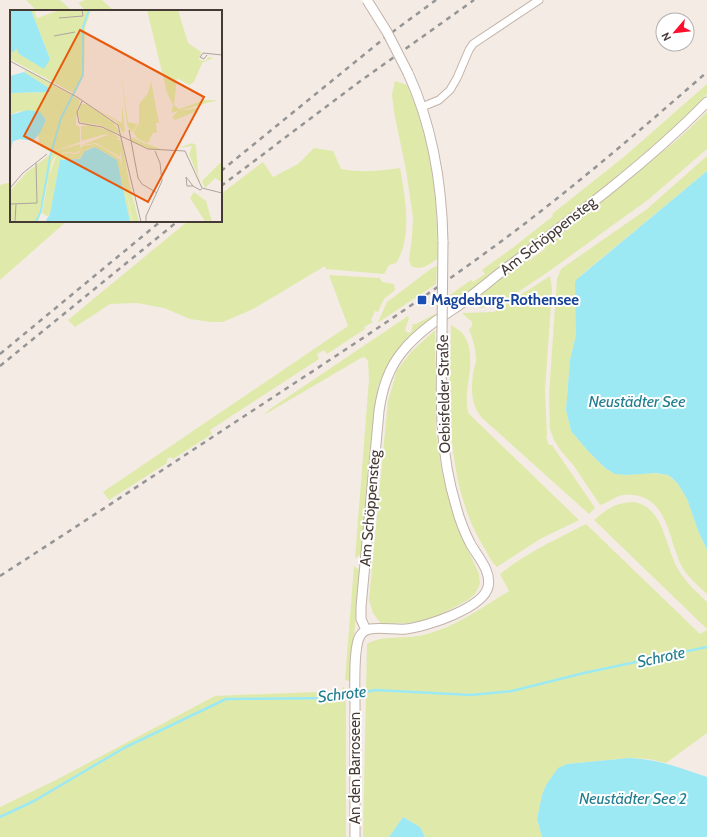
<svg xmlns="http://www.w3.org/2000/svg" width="707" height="837" viewBox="0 0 707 837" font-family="Cabin,sans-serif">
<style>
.green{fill:#dfeaaa}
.water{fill:#9ce9f4}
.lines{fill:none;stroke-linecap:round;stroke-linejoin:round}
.stream{stroke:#9ce9f4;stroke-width:2.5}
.minor-casing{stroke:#c2b3a9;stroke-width:9}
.tertiary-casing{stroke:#c2b3a9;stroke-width:11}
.minor{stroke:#fff;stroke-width:7}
.tertiary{stroke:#fff;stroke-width:9}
.rail{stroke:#959595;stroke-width:2.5;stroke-dasharray:5 5;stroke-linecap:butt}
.tertiary-bridge-casing{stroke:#c2b3a9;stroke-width:11;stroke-linecap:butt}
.tertiary-bridge{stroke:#fff;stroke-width:9}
.transit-dot{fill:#1a4fb4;stroke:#fff;stroke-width:1.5}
.labels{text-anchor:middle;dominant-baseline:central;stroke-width:4;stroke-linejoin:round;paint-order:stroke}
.street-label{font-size:15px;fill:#463a34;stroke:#fff}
.transit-label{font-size:15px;font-weight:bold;fill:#164399;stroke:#fff;text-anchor:start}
.water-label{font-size:16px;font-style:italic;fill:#227e8e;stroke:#fff}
.inset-river{fill:none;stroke:#9ce9f4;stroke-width:2}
.inset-road{fill:none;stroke:#aea49e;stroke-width:1}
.view{fill:#e8590c;fill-opacity:0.15;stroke:#e8590c;stroke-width:2}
.inset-edge{fill:none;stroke:#463a34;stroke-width:2}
</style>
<rect width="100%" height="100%" fill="#f3ebe4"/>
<!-- green -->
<path class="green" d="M26 0H60L72 11H37Z
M85 0H102L114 11H86L78 3Z
M395 81 407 85C432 142 438 198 437 259 428 265 422 271 411 266L409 260 412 237 413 218 406 170 394 112 392 94Z
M707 84V94L683 121 632 165 560 223 519 253 451 307V294L471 280 473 282 485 274 482 270 515 246 553 216 552 214 625 156Z
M707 112V149L649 199 548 272 503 302 494 306 480 308 474 301 475 298 521 263 528 261 544 250 547 243 677 140Z
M314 148 333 151 341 169C363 173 379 171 400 168 405 196 413 238 396 263L389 265 384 274 326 269 325 266 253 309 223 322H211L190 319 164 308 137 303 110 304 75 327 68 320 188 221H221V194L263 162 273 177 298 164Z
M707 156V171L580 276 576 322V335L570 360 566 410 571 431 587 450 605 468 610 471 616 474 627 475 651 473 662 474 668 475 678 484 687 499 699 533 707 550V594C698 586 688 577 682 567 667 537 668 491 623 495 615 496 608 503 600 505L574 466 561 451 554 440 550 429 549 394 557 279 561 269 647 209Z
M11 182V221H67L0 280V185Z
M437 266 436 284 379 322H378L387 302 432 268Z
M329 275 380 278 382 282 394 284 395 290 384 299 378 312 375 311 371 320 373 322 364 327 365 329 327 354 324 350 317 354 319 359 210 430 212 434 173 459 170 457 167 459V463L109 500 103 492 348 326Z
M550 276 552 289 545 390 547 436 546 437 549 445H552L595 508 589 514 482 418C471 405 471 390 473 373 474 369 475 365 476 361 476 351 473 338 469 330L472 326V322L462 313 494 312Z
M435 314V317C406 336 390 355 378 387L362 554 355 558 369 379 368 361 365 357 361 358 264 415 270 409 408 316 409 318 405 330 408 333 411 332 413 324H416Z
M451 325C455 328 460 330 463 334 475 349 469 375 467 392 467 400 466 407 469 414L579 520 540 539 497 567 493 563C485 549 476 535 470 520 445 458 450 389 451 325Z
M435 330 436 432 442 473 456 524 479 574 480 584 475 594 468 600 434 618 411 623 381 624 373 613 369 600 388 401 397 370 411 352Z
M634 502C664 507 665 547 678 569 685 582 697 592 707 602V629L594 520C609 508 614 503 634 502Z
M586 524 700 634 707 630V733L666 763 649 759 629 758 567 764 546 785 542 795 537 819 542 837H425L420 827 403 817 389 837H363L367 644C383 634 409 640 427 634 457 626 483 607 509 591L500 574C526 553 557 539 586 524Z
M354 566 360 571 350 681 345 680Z
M344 686 346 703V837H0V807L54 781 215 696 340 691Z"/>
<!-- water -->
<path class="water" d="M707 171V550L699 533 687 499 678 484 672 478 668 475 656 473 627 475 615 474 605 468 587 450 571 431 566 410 570 360 576 335 575 282 577 279Z
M629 758C658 759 680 768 707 777V837H542L537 819 542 795 546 785 553 775 558 768 567 764Z
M403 817 420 827 425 837H389Z"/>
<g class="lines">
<!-- stream -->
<path class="stream" d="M357 694 375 690 471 695 512 691 584 673 707 647
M0 817 34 801 124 748 226 699 341 698 352 695"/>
<!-- minor casing -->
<g class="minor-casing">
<path id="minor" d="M422 107 439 100 450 90 457 78 469 50 473 44 539 0"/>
</g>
<!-- tertiary casing -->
<g class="tertiary-casing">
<path id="tertiary" d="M408 73C433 127 442 183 443 242
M366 630 361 619V607L379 411C382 389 388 369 402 352 417 333 438 319 458 306 471 296 484 286 496 276 569 221 643 167 707 102
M355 837C355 793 355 749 355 706 355 691 353 647 360 636 362 632 366 630 370 629 381 627 395 630 406 629 426 627 483 608 488 587 492 571 477 556 470 543 464 531 459 518 456 506 438 447 441 393 442 333"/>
</g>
<!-- minor -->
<use href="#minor" class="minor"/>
<!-- tertiary -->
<use href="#tertiary" class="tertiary"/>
<!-- rail -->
<path class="rail" d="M221 171 387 36 436 0
M221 186 359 82 474 0
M0 354 161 221
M0 366 178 221
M0 576C93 516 185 455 278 394 365 337 453 279 536 215 595 169 651 121 707 72"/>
<!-- tertiary-bridge casing -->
<g class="tertiary-bridge-casing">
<path id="tertiary-bridge" d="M367 0 387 32 408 73
M442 333 443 242"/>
</g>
<!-- tertiary-bridge -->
<use href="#tertiary-bridge" class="tertiary-bridge"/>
</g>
<!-- markers -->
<rect class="transit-dot" x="417" y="295" width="10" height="10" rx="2"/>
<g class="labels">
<!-- street labels -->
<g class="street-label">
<text transform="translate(548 236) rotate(-38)">Am Schöppensteg</text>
<text transform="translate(444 394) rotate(-91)">Oebisfelder Straße</text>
<text transform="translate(370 508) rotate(-85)">Am Schöppensteg</text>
<text transform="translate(355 768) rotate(-90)">An den Barroseen</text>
</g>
<!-- transit labels -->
<g class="transit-label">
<text x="431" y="300">Magdeburg-Rothensee</text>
</g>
<!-- water labels -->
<g class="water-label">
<text x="637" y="401">Neustädter See</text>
<text transform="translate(661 657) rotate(-12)">Schrote</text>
<text transform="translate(342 694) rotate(-7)">Schrote</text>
<text x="633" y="798">Neustädter See 2</text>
</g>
</g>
<!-- overview -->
<g transform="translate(10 10)">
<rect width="212" height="212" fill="#f3ebe4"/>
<path d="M21 0H24L27 8 50 0H81L75 18 74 64 65 84 0 49V41L5 37 13 44 40 49ZM137 0H168L178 33 191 42 189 50 195 51 199 47 203 48 192 53 184 72 179 75 167 68 164 95 169 99 195 90H208L161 103 163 95 157 83ZM16 60 70 90 66 109V115L70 117V132L45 141 70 134 71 139 67 143 56 142 45 146 42 152 39 166 46 146 56 143 67 144 70 142 72 136 85 134 92 137 110 149 122 212H120L107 150 85 137 76 140 69 149 50 150 40 204 37 206 32 203 39 167 28 212H0V181L16 163 42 143 30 136 28 125 36 110 9 101 0 105V83L41 82 39 78 14 62ZM111 63 118 112 128 114 121 123 117 115ZM141 71 149 113H146L147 122 142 124 138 133 128 129 123 122 129 114V94L138 83ZM112 93 115 122 113 121 115 127 107 112 83 97 112 113ZM71 94H76L104 113 111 125 89 115 70 112 68 102ZM188 98 187 101 165 110 162 107 168 101ZM80 115 97 120 110 128 106 129 96 124 71 131V116ZM97 125 111 131 110 147 86 133 72 135ZM123 127 129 131 151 139H140L121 131ZM112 133 120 176 129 212H123L113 167 110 137ZM182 133 186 135 188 164 192 177 179 144 182 136 168 138ZM212 151V172L205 168 195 178 192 171ZM184 182 196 191 202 212H195L200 210 195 211 180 188Z" fill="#dfeaaa"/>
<path d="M0 0H21L40 49 34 59 9 44 6 38 4 42 0 41ZM14 62 39 78 41 82 0 83V66ZM18 100 30 102 36 110 30 123 23 131 10 129 3 131 0 144V105ZM85 137 107 150 120 212H35L40 204 50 150 70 149 75 141Z" fill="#9ce9f4"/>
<path class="inset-river" d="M26 212 31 201 40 147 51 108 73 65V17L79 0"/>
<path class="inset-road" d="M49 8 73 6 72 0M44 26 65 22M197 45 194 49 190 47 193 43 212 45M0 51 67 87 108 115 131 212M72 91 67 102 69 113 92 117 138 139 175 141 192 178 212 183M119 120 128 168 132 174 147 183M183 176H177L176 167 183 176 190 180 192 179M0 178 13 163 37 144M0 194 27 193 26 153M5 212 6 194M136 212V206L152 171 150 153 145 141"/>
<path class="view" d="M70 20 194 87 138 192 14 126Z"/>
<rect width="212" height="212" class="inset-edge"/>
</g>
<!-- north arrow -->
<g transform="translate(675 32) rotate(242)"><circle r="19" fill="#ffffff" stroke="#b5b0ae"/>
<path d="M0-3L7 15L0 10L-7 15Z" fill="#ff0f2e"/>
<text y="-6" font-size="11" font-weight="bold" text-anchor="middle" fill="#463a34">N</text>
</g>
</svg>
